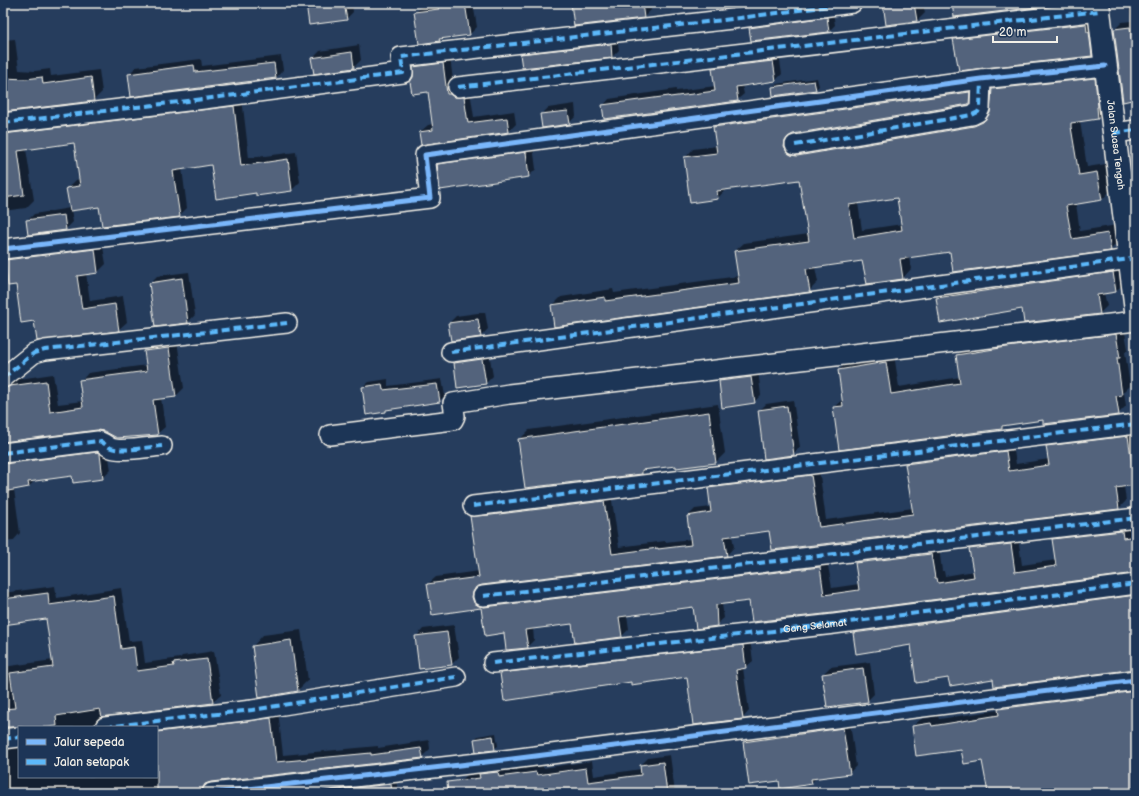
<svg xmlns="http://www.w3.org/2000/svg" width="1139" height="796" viewBox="0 0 1139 796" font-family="'Balsamiq Sans',sans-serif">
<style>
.shadow{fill:#0007;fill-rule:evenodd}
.building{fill:#52647b;stroke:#f4f1e8;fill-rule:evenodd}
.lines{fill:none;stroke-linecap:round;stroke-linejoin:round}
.minor-casing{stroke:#f4f1e8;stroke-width:22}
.tertiary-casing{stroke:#f4f1e8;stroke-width:25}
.minor{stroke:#1d3557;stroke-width:19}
.tertiary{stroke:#1d3557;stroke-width:22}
.quiet{stroke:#5cb8fa;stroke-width:4;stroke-dasharray:8 4;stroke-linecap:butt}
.cycleway-casing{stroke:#1d3557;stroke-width:8}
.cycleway{stroke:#7ab7fb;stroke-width:5}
.labels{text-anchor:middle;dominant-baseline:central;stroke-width:3;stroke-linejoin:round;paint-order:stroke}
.street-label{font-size:10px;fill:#f4f1e8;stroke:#1d3557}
</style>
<rect width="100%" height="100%" fill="#263d5d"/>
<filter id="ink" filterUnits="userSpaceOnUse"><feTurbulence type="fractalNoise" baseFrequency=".025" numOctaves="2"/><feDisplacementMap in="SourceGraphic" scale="8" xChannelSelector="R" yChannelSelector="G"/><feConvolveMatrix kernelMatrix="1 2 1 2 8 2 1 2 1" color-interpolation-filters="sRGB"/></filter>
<g filter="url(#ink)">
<!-- shadow -->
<path class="shadow" d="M307 3H352L353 12 346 19Z
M439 3H473L477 27 470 34 442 38 439 41 415 13 422 6Z
M572 3H650L651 10 644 17 575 25Z
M884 3H923L925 13 917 21Z
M1129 3H1136V118L1115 29 1122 22 1131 21Z
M833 12 835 25 829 31 750 28 756 22Z
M1092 18 1098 49 1092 55 954 40 961 33Z
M617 37 619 50 612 57 521 55 528 48Z
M15 39 19 70 35 71 50 69 51 76 99 70 102 92 94 100 3 111V40Z
M359 45 361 60 354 67 315 72 313 58 320 51Z
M779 55 782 74 776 80 742 85 744 94 737 100 603 106 609 99 676 89V91L716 86 713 68 720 62Z
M281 56 283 70 276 78 129 74 136 67 201 59 202 66Z
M450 57 454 88 470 91 474 117 514 111 516 124 509 131 420 132 428 125 433 124 429 91 414 77V67L421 60Z
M1103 70 1106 110 1098 118 1080 121 1087 167 1106 164 1110 191 1102 200 1076 204 1080 231 1117 225 1119 241 1110 250 951 251 909 257 911 269 903 278 863 260 815 267 818 282 809 291 552 306 561 297 613 289 614 293 739 276 735 251 744 243 809 234 800 178 726 189 718 198 685 158 693 149 717 146 714 127 722 119 978 84 977 95 968 104 793 133 792 138 983 118 991 113 993 89 1001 81ZM898 197 902 224 862 230 858 203Z
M817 78 819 86 815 90 773 87 777 84Z
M242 98 249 158 296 152 300 182 292 190 257 195V192L212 164 182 168 187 208 179 216 100 205 71 209 73 222 66 229 29 234 27 221 34 214 70 208 68 188 76 180 80 179 75 142 26 149 34 200 26 208 3 211V122Z
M575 104 576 116 569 123 541 115 548 108Z
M533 146 536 169 529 176 441 188 438 165 445 158Z
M102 241 106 264 98 272 86 273 90 301 123 296 127 322 118 330 35 320 17 284 3 286V250Z
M1120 266 1123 284 1116 291 1104 293 1107 306 1100 313 1023 308 940 322 937 298 943 291Z
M189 272 195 315 188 322 150 283 157 276Z
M485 312 488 329 481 336 449 323 456 316Z
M1124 327 1128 349 1125 352 1130 386 1124 392 1126 406 1118 414 1044 419 1005 425 1002 429 834 407 843 399 839 370 847 362 894 354 899 387 960 377 957 356 965 348Z
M177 341 184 388 176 396 161 398 165 427 157 434 97 429 3 441V381L13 382 19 379 53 374 58 404 83 401 81 381 88 373 147 365 145 352 152 344Z
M489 352 493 376 486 383 455 363 462 356Z
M758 370 761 395 754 402 720 381 727 374Z
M388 379V386L442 379 445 396 439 401 388 409 386 411 363 387 369 382Z
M793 400 800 447 793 454 759 411 766 404Z
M718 404 725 453 716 462 646 469 642 473 519 440 529 430Z
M1135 429 1136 483 1124 486 1126 501 1119 508 773 549 770 529 732 535 734 547 727 555 480 585 479 590 827 560 832 588 859 584 856 563 863 556 939 547 942 571H944L945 576 974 571 970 549 977 542 1018 537 1022 565 1056 560 1053 540 1060 532 1129 524 1130 531 1136 530V572L833 612 750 599 722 604 724 618 716 625 694 606 627 615 629 629 622 636 573 623 533 628 534 640 527 647 504 632 482 607 428 584 436 577 479 571 471 517 479 509 611 494 619 547 665 541V542L691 539 688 516 695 509 711 507 709 488 716 481 819 468 826 520 913 508 906 464 914 457 1013 444 1016 464 1049 459 1047 447 1055 439Z
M107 446 111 470 103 478 73 475 35 480 29 487 14 489 20 533 13 541 3 542V453Z
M55 586 57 598 121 588 129 641 142 640 145 663 180 658 182 656 214 651 221 695 213 702 102 716V720L106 727H3V667L53 660 47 618 3 624V593Z
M1136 589V668L994 678 949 677 912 644 854 633 862 625Z
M454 625 459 657 452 664 416 637 423 629Z
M301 630 308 680 297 691 253 646 263 635Z
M750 639 753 661 746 667 743 668 749 711 743 718 687 676 632 681 501 674 508 667Z
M870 662 874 694 867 701 823 674 830 667Z
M1136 685V793H989L983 760 962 749 913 726 921 719 938 716 939 719 999 710 1006 702Z
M278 711 283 755 378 746V748L429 740 430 749 422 757 209 782V786L213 793H3V739L19 742V777H157V727Z
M850 722 856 766 849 773 817 777 811 783 780 780 744 742 751 735Z
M496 733 498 746 494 749 475 739 478 736Z
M670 755 675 793H463L461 781 468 774 482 772 487 767 505 765 506 771 543 765V768L592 761 594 776 641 769V765L648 758Z
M396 779 398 793H302L306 789Z"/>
<!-- building -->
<path class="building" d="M306 3H344L347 20 309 25Z
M438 3H465L470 35 439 39 440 41 419 44 414 12 439 9Z
M571 3H642L644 18 574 26Z
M747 3H769L748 6Z
M883 3H914L917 21 886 25Z
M952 3H1073L954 17Z
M827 17 829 32 751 41 749 28Z
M1086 24 1087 32H1089L1092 56 959 71 953 39Z
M1130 27 1132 46 1136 45V99L1123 102 1114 29Z
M611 44 612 58 522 68 520 54Z
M352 52 354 68 314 74 311 58Z
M773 61 776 81 736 87 738 101 604 119 602 105 669 96 670 97 715 91 712 68Z
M274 63 276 78 131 97 128 74 194 65 195 72Z
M443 63 447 94H450L454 97H464L468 123 507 118 509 132 421 145 419 132 433 130 428 92 412 94 410 82 413 77V67Z
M42 77 43 84 91 77 94 101 3 112V78L26 79Z
M1095 78 1098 107H1097L1098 119 1071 123V127L1079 175 1097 172 1102 200 1066 206 1072 239 1108 233 1111 251 953 272 950 252 900 259 903 279 867 284 862 261 806 269 810 292 554 327 551 305 605 297V301L739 283 734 251 809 241 799 180 717 191 718 199 690 203 684 157 717 153 713 127 970 92 969 104 793 134 788 137 785 141 784 147 787 152 791 155 797 156 974 126 983 122 990 113 992 89ZM897 198 902 230 854 238 849 205Z
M814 81 816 90 773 96 772 87Z
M234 106 241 166 288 159 292 191 256 196V193L216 199 211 165 173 171 180 217 102 226 99 207 70 211 66 188 80 186 74 143 18 151 24 195 3 198V134Z
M568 111 570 124 542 128 540 114Z
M526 152 529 177 440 190 437 164Z
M64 215 66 230 28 235 26 220Z
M95 249 98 273 77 276 82 309 115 304 119 331 37 341 34 321 21 323 16 285 8 286 5 260Z
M1113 272 1116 292 1097 295 1100 314 1024 323 1022 309 940 323 936 298Z
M182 278 188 323 155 327 149 283Z
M478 319 481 337 451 341 448 323Z
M1116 334 1120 358H1117L1122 395 1116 396 1119 415 1043 424V420L1002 426V429L839 450 833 407 843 406 838 370 886 362 891 394 960 383 956 355 1007 347Z
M169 348 176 397 153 400 158 435 117 438 104 431 97 430 3 442V389L10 386 46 381 50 412 83 407 79 380 147 371 144 351Z
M482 359 486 384 457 388 454 363Z
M751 377 755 403 722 408 719 381Z
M382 384 383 390 437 384 440 402 386 410V412L366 415 362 387Z
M787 406 794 455 764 459 758 410Z
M709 412 716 463 676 468V466L642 470V474L525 488 518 439Z
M1128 436 1135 485 1116 488 1119 509 772 550 769 531 724 537 727 556 482 585 476 587 473 592 472 597 474 603 479 606 484 607 820 567 824 595 859 590 855 563 931 554 935 578H937L938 583 974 577 969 549 1011 544 1015 572 1056 566 1052 539 1122 531 1123 538 1136 536V573L833 613 752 622 749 601 716 605 717 626 696 629 693 607 619 617 622 637 575 643 572 624 525 630 528 648 506 650 504 633 485 636 481 608 432 615 427 584 479 577 470 516 491 515 604 501 612 554 658 548V549L691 545 687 516 711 512 708 488 811 475 819 527 913 514 905 464 1006 451 1009 471 1049 465 1046 446Z
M97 452 100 454 103 479 73 483 72 476 28 482 29 487 3 492V464Z
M48 593 49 605 114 596 121 649 134 647 137 671 174 666 173 663 207 659 213 703 102 717 100 709 56 716 57 726 47 727H3V709L15 708 10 673 53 667 46 619 3 625V599Z
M1136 595V669L994 687 993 679 950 686 948 678 916 683 911 645 856 654 853 633Z
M447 632 452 665 419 669 415 636Z
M291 640 298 691 259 698 252 646Z
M743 645 746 668 736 670 743 719 693 725 687 677 631 685V682L504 701 500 673Z
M863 668 868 702 827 707 822 674Z
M1136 691V793H988L982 761 964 764 961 750 916 756 912 726 931 723 932 726 999 715 998 709Z
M271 718 276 762 371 753V755L421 748 423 758 211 782 205 784 201 791 195 792 196 793H157V732Z
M843 728 850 774 811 779 812 784 780 789 779 781 749 785 743 742Z
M493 736 495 750 476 752 474 739Z
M663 762 667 793H448L447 782 480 778 479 774 498 772 499 777 536 772 537 775 586 768 588 782 641 775 640 765Z
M391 784 392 793H310Z"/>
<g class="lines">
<!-- minor casing -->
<g class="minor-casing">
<g id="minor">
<path d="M458 87 1099 11"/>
<path d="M3 123 204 99 403 73 401 57 732 19 852 3"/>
<path d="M1114 133 1136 130"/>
<path d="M795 145 972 115 978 112 980 108 981 79"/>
<path d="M3 249 430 198 425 155 981 79 1105 66"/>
<path d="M451 352 1130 259"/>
<path d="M3 378 34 353 45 350 287 323"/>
<path d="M330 435 453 420 455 416 453 403 509 394 1136 321"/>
<path d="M3 453 98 441C104 442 106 446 111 448 120 452 151 447 162 446"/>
<path d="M473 506 1136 424"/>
<path d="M483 596 1136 518"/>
<path id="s1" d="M493 663 834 624 1136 584"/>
<path d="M105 727 252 710 456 677"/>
<path d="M3 739 19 737"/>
<path d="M212 793 504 760 1136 680"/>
</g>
</g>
<!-- tertiary casing -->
<g class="tertiary-casing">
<g id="tertiary">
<path id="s2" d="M1098 3 1136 310"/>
</g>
</g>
<!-- minor -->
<use href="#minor" class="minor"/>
<!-- tertiary -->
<use href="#tertiary" class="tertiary"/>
<!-- quiet -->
<path class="quiet" d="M458 87 1099 11
M3 123 204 99 403 73 401 57 732 19 852 3
M1114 133 1136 130
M795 145 972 115 978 112 980 108 981 79
M451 352 1130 259
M3 378 34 353 45 350 287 323
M3 453 98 441C104 442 106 446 111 448 120 452 151 447 162 446
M473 506 1136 424
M483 596 1136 518
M493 663 834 624 1136 584
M105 727 252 710 456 677
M3 739 19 737"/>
<!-- cycleway casing -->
<g class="cycleway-casing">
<path id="cycleway" d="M3 249 430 198 425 155 981 79 1105 66
M212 793 504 760 1136 680"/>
</g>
<!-- cycleway -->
<use href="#cycleway" class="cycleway"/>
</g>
</g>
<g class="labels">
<!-- street labels -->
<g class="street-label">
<text stroke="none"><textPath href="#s2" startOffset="143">Jalan Suasa Tengah</textPath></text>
<text stroke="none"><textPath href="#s1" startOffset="324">Gang Selamat</textPath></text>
</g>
</g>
<!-- margin -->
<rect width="1139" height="796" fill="none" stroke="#1d3557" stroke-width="16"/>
<rect x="8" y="8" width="1123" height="780" fill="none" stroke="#f4f1e8" stroke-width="1.5" filter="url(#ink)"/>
<!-- legend -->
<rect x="18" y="726" width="140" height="52" fill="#1d3557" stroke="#738091"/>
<rect x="26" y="739" width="20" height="6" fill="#7ab7fb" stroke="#738091"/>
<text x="54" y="746" font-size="12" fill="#f4f1e8">Jalur sepeda</text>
<rect x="26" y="759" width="20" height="6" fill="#5cb8fa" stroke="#738091"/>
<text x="54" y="766" font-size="12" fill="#f4f1e8">Jalan setapak</text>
<!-- scale -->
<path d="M993 36v6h64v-6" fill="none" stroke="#f4f1e8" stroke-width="2"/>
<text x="999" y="36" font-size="12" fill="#f4f1e8" stroke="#1d3557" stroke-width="3" paint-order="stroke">20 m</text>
</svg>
